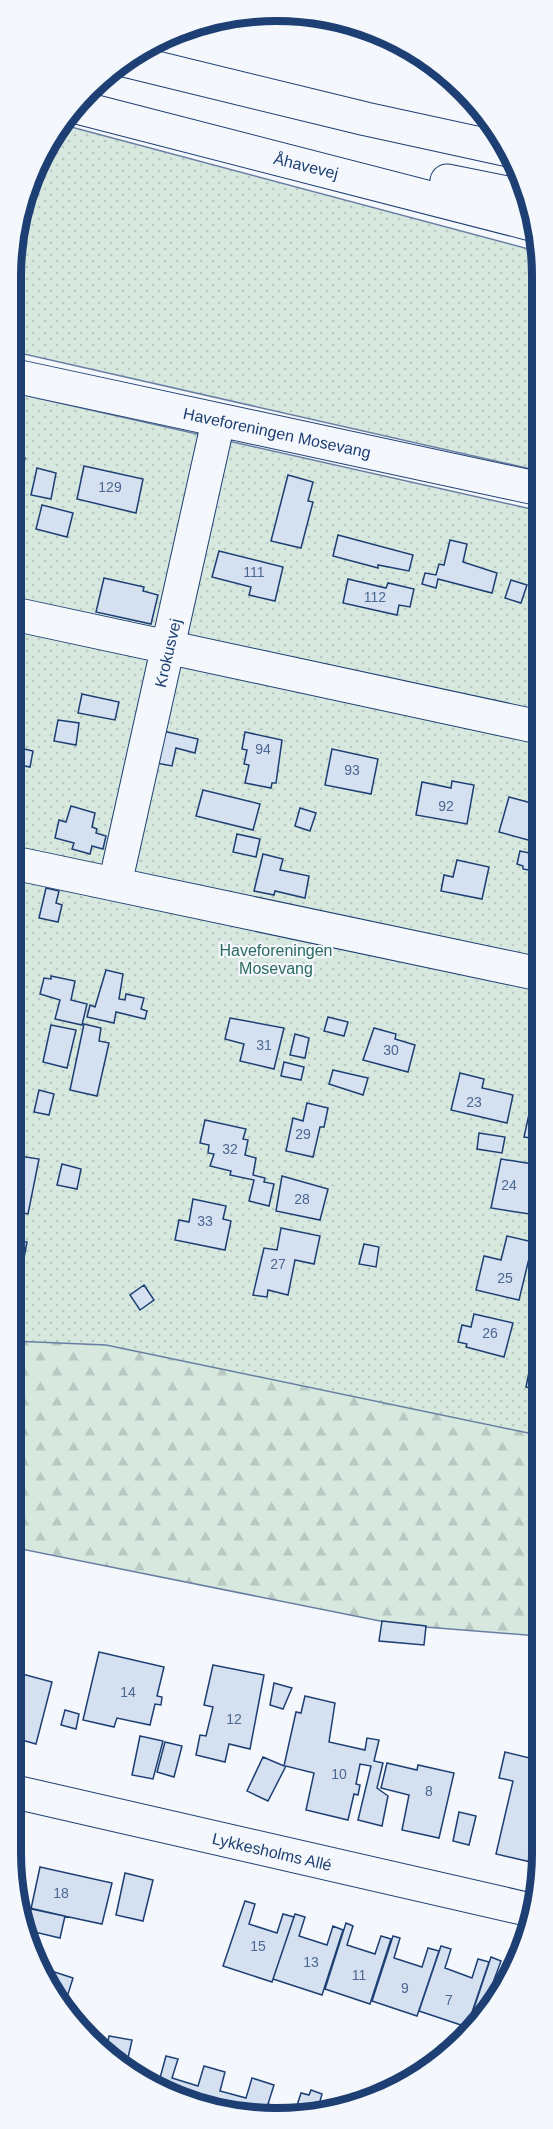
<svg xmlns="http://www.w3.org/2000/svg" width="553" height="2129" viewBox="0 0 553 2129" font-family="Arial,sans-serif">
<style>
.grass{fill:url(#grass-dots);stroke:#687fa3;stroke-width:1.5}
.forest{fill:url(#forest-firs);stroke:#687fa3;stroke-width:1.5}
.building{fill:#d5e0f0;stroke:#1d3f73;stroke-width:1.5}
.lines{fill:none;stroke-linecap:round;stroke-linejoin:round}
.minor-casing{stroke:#1d3f73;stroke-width:35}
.major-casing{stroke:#1d3f73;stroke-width:35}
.minor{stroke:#f4f7fb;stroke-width:33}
.major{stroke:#f4f7fb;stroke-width:33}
.labels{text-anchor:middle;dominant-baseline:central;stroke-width:4.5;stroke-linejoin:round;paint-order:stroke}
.number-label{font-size:14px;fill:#4b6792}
.street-label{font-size:16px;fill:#1d3f73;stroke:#f4f7fb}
.park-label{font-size:16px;fill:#2c6c60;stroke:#f4f7fb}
.rim{fill:none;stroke:#1d3f73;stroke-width:8}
</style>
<defs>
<pattern id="grass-dots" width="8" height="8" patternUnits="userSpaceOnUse" patternTransform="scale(1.5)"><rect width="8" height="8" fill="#d7e8df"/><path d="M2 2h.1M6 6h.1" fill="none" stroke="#b8c8c3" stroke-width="1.8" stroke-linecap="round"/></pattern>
<pattern id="forest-firs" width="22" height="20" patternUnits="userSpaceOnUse" patternTransform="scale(1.5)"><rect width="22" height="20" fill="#d7e8df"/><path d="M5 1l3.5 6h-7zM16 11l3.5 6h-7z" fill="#b8c8c3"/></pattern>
</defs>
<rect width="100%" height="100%" fill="#f4f7fb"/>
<!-- grass -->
<path class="grass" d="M60 124 540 252V471L15 352 16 225 55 129Z
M15 393 540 511 538 1495 12 1408Z"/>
<!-- forest -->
<path class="forest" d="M12 1341 106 1345 538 1435V1636L400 1625 11 1547Z"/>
<!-- building -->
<path class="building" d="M15 456 25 458 18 488 15 487Z
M84 466 143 479 136 513 77 499Z
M37 468 56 473 51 499 31 495Z
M288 475 313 482 308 501 313 502 301 548 271 541Z
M42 505 73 513 67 537 36 529Z
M338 535 413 555 409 571 378 565V568L333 556Z
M450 540 467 544 463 562 497 573 492 593 438 579 436 588 422 584 425 573 436 575 439 564 444 565Z
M219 551 283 567 275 601 249 595 251 587 212 577Z
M104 578 144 587 143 591 158 595 151 624 96 612Z
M348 579 386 588 388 583 414 589 410 607 399 605 397 615 343 603Z
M511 580 527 585 521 603 505 598Z
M82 694 119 702 115 720 78 713Z
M58 720 79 723 76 745 54 741Z
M163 731 198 739 195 753 176 748 172 766 156 763Z
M245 732 282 740 276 783H272L271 788 245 783 249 765 244 764 247 750 242 749Z
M20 748 33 751 30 767 14 764V751L19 752Z
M332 749 378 759 371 794 325 785Z
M452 781 474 785 467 824 416 815 422 782 451 788Z
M203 790 260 804 253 830 196 816Z
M509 797 535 804 532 813 539 815V843L499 832Z
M71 806 95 813 92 827 97 829 96 833 106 836 103 849 92 846 90 854 72 849 74 843 55 838 59 820 66 822Z
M300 808 316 813 310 831 295 826Z
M237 834 260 839 256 857 233 852Z
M520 851 539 855V872L523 869V866L517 864Z
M263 854 283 859 280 870 309 876 305 898 275 891 274 895 254 891Z
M457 860 489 867 482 899 441 891 444 875 453 877Z
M46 888 59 891 56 903 62 905 58 922 39 918Z
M106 970 123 974 119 999 125 1000 126 994 144 998 141 1009 147 1011 145 1019 116 1012 114 1023 87 1017 90 1005 95 1007Z
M51 976 75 981 71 1000 87 1004 82 1025 55 1019 60 1000 40 994 44 978 51 979Z
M328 1017 348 1022 344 1036 324 1031Z
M230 1018 284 1028 274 1069 240 1061 244 1044 225 1039Z
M84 1024 101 1028 99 1041 109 1043 97 1096 70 1090Z
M51 1025 76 1030 67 1068 43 1062Z
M374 1028 396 1034 395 1039 415 1045 408 1072 363 1060Z
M295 1034 309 1038 305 1058 290 1055Z
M284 1062 304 1067 301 1080 281 1076Z
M333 1070 368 1078 363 1095 329 1084Z
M460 1073 484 1079 482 1088 513 1095 507 1123 451 1110Z
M39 1090 54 1094 49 1115 34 1112Z
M307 1103 328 1108 324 1127H320L313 1157 286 1151 293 1118 303 1121Z
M531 1105 539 1107V1139L524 1137Z
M205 1120 246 1129 243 1139 248 1140 245 1155 256 1158 253 1175 265 1178 264 1182 274 1184 269 1206 249 1201 254 1180 230 1175 231 1171 210 1166 214 1154 208 1153 209 1145 200 1143Z
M479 1133 505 1137 502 1153 477 1149Z
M13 1155 39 1159 28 1214 12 1211Z
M501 1159 539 1165 536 1215 491 1208Z
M62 1164 81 1169 77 1189 57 1185Z
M282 1176 328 1189 320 1220 276 1211Z
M193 1199 226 1206 223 1219 231 1221 225 1250 175 1240 179 1220 189 1222Z
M281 1228 320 1236 314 1264 295 1260 288 1295 268 1290 267 1297 253 1295 264 1248 277 1250Z
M507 1236 533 1242 519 1300 476 1290 484 1256 501 1260Z
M14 1240 27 1242 23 1263 12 1261Z
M364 1244 379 1247 376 1267 359 1264Z
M144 1285 154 1300 140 1310 130 1295Z
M474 1314 513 1323 504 1357 466 1347 467 1344 458 1342 462 1325 471 1327Z
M536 1337H538V1390L526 1387Z
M382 1621 426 1626 424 1645 379 1641Z
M99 1652 164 1667 157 1696 162 1697 161 1705 155 1704 150 1725 117 1718 114 1727 83 1720Z
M213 1665 264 1675 250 1749 229 1744 225 1762 196 1755 200 1735 206 1736 213 1707 204 1705Z
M11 1671 52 1682 36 1744 11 1737Z
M274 1683 292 1688 283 1709 270 1705Z
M305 1696 335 1703 329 1742 365 1750 367 1738 379 1740 374 1761 383 1763 377 1788 388 1796 382 1826 358 1820 371 1766 360 1764 356 1784 360 1785 358 1795 354 1794 348 1820 306 1810 314 1773 286 1766 268 1801 247 1791 263 1757 284 1766 296 1712 301 1713Z
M65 1710 79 1714 76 1729 61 1725Z
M140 1736 163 1741 153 1779 132 1775Z
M165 1742 182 1746 174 1777 157 1772Z
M505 1752 538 1760V1833L531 1862 496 1854 513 1781 499 1778Z
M387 1763 417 1770 418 1765 454 1773 439 1838 402 1830 409 1795 381 1788Z
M459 1812 476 1816 469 1845 453 1841Z
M40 1867 112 1883 102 1924 31 1909Z
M125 1873 153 1880 143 1921 116 1915Z
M245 1901 255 1904 249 1924 277 1933 283 1914 294 1917 272 1982 223 1966Z
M21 1906 65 1916 60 1938 26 1930Z
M295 1914 305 1917 299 1936 327 1945 333 1926 343 1930 322 1995 273 1979Z
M346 1923 353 1926 347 1945 375 1954 381 1936 391 1939 370 2004 325 1989Z
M393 1936 400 1938 394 1958 422 1967 428 1948 439 1951 417 2016 372 2001Z
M441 1946 451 1949 445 1968 472 1978 478 1959 489 1962 467 2027 419 2011Z
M491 1957 501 1961 494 1980 507 1984 473 2024 469 2023Z
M39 1967 73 1978 64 2007Z
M109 2036 132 2040 128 2058 112 2055 106 2051Z
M166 2056 178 2059 172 2078 198 2086 204 2066 225 2072 220 2091 246 2098 252 2078 274 2085 268 2104 295 2112 301 2093 309 2095 311 2090 322 2094 317 2112 259 2118 159 2091 157 2089Z
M348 2101 357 2104 346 2109Z"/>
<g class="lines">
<!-- minor casing -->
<g class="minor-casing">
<path id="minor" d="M15 376 540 489
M14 614 539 727
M14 863 539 974
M115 884 218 422
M11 1791 535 1911"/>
</g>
<!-- major casing -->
<g class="major-casing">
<path id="major" d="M124 60 366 119 508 150
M77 107 535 225
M447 181 527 197"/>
</g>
<!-- minor -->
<use href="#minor" class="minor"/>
<!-- major -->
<use href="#major" class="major"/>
</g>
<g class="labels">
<!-- number labels -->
<g class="number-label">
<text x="110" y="487">129</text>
<text x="254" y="572">111</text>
<text x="375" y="597">112</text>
<text x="263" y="749">94</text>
<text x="352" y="770">93</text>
<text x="446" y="806">92</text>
<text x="264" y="1045">31</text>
<text x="391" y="1050">30</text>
<text x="474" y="1102">23</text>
<text x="303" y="1134">29</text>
<text x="230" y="1149">32</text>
<text x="509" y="1185">24</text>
<text x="302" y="1199">28</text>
<text x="205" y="1221">33</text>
<text x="278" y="1264">27</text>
<text x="505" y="1278">25</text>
<text x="490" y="1333">26</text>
<text x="128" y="1692">14</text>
<text x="234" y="1719">12</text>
<text x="339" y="1774">10</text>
<text x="429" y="1791">8</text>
<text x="61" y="1893">18</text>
<text x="258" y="1946">15</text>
<text x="311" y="1962">13</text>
<text x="359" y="1975">11</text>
<text x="405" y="1988">9</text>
<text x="449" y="2000">7</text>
</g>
<!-- street labels -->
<g class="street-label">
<text transform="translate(306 166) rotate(14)">Åhavevej</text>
<text transform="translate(277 433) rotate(12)">Haveforeningen Mosevang</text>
<text transform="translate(168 653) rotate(-77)">Krokusvej</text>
<text transform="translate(272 1852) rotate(13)">Lykkesholms Allé</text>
</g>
<!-- park labels -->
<g class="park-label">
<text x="276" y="950">Haveforeningen<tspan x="276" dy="18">Mosevang</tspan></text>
</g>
</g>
<!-- crop -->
<path d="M0 0H553V2129H0ZM276 21H277A255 255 0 0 1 532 276V1853A255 255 0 0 1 277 2108H276A255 255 0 0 1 21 1853V276A255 255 0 0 1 276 21Z" fill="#f4f7fb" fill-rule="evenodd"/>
<path class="rim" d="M276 21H277A255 255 0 0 1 532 276V1853A255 255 0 0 1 277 2108H276A255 255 0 0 1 21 1853V276A255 255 0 0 1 276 21Z"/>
</svg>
